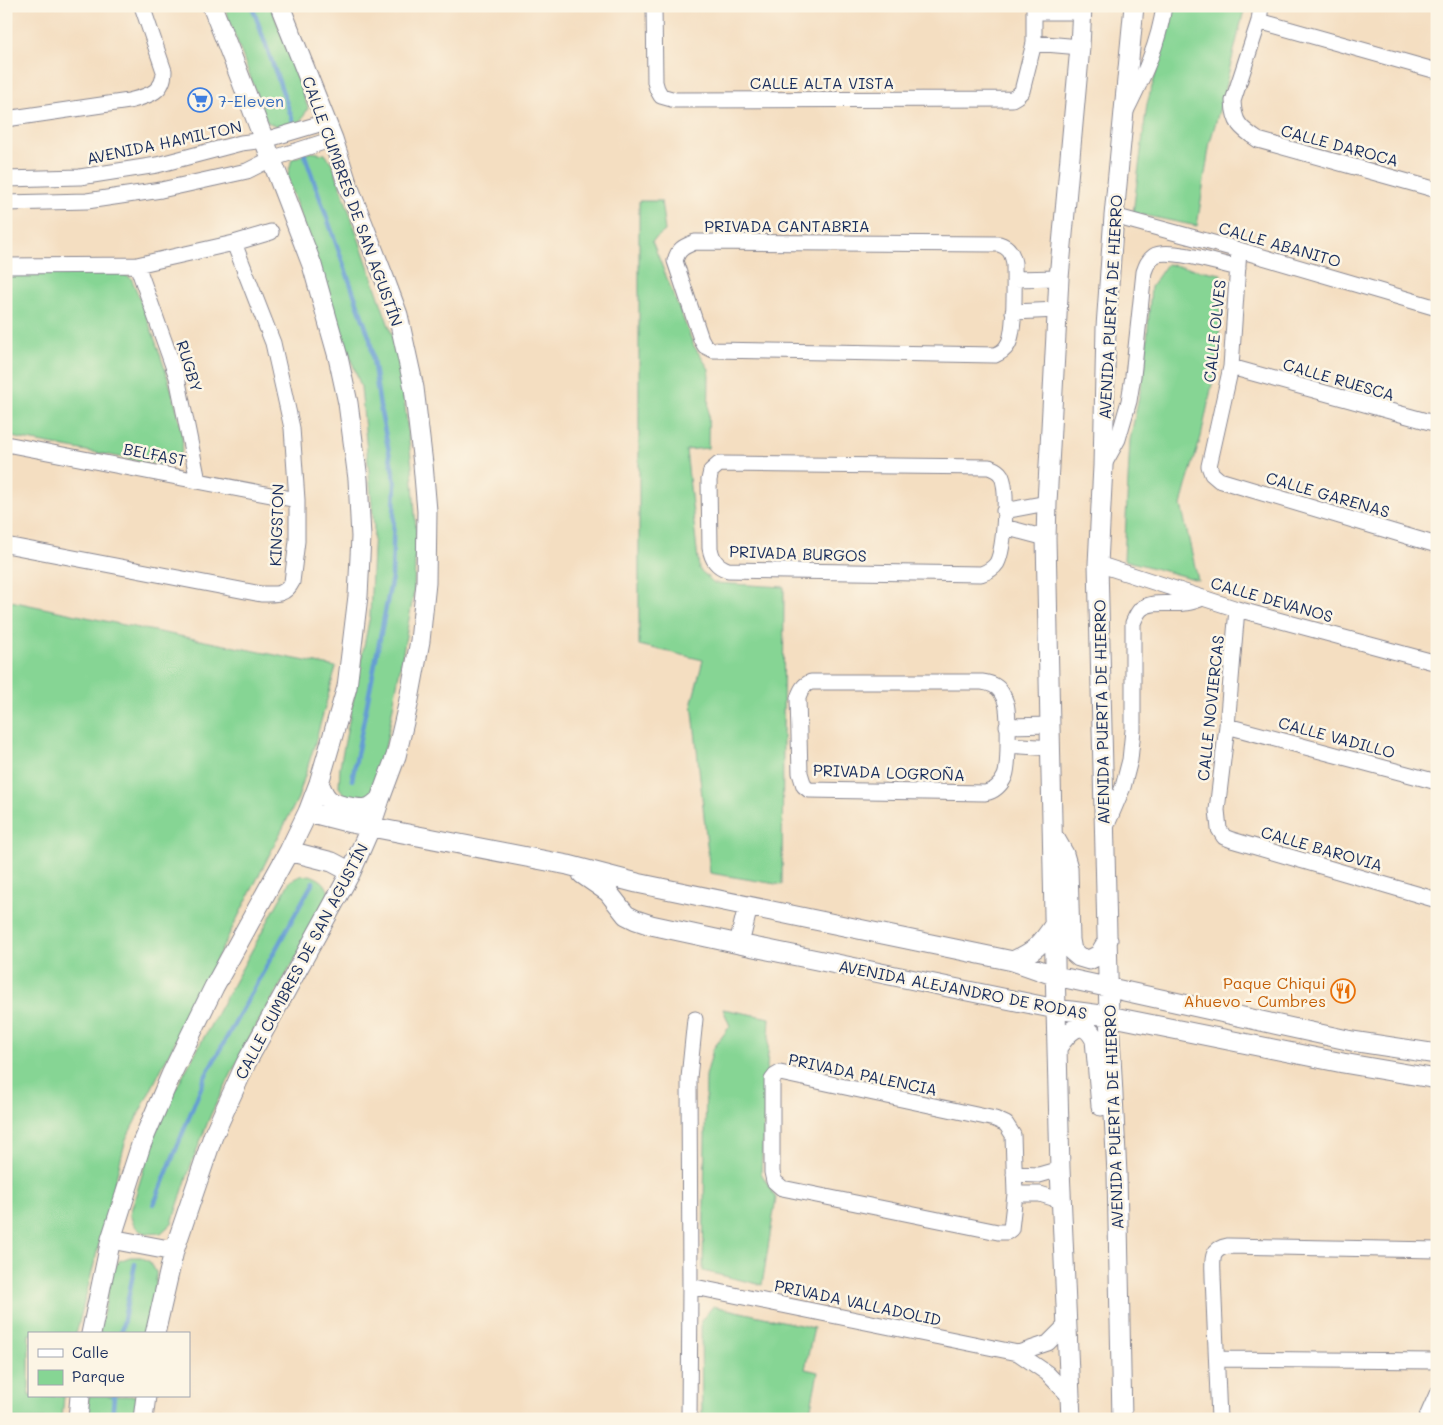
<svg xmlns="http://www.w3.org/2000/svg" width="1443" height="1425" viewBox="0 0 1443 1425" font-family="Mali,sans-serif">
<style>
.green{fill:#86d594;stroke:#508279}
.lines{fill:none;stroke-linecap:round;stroke-linejoin:round}
.stream{stroke:#659dd3;stroke-width:4.5}
.minor-casing{stroke:#888690;stroke-width:17}
.tertiary-casing{stroke:#888690;stroke-width:21}
.minor{stroke:#fff;stroke-width:15}
.tertiary{stroke:#fff;stroke-width:19}
.labels{text-anchor:middle;dominant-baseline:central;stroke-width:5;stroke-linejoin:round;paint-order:stroke}
.street-label{font-size:16px;fill:#1b2f5e;stroke:#fcf5e5}
.shop-label{font-size:16px;fill:#366cbe;stroke:#fcf5e5;text-anchor:start}
.food-label{font-size:16px;fill:#c56008;stroke:#fcf5e5;text-anchor:end}
</style>
<rect width="100%" height="100%" fill="#fcf5e5"/>
<filter id="ink" filterUnits="userSpaceOnUse"><feTurbulence type="fractalNoise" baseFrequency=".02" numOctaves="2"/><feDisplacementMap in="SourceGraphic" scale="10" xChannelSelector="R" yChannelSelector="G"/><feConvolveMatrix kernelMatrix="1 2 1 2 8 2 1 2 1" color-interpolation-filters="sRGB"/></filter>
<filter id="wash" filterUnits="userSpaceOnUse"><feTurbulence type="fractalNoise" baseFrequency=".0096" numOctaves="4" result="noise"/><feDisplacementMap in="SourceGraphic" scale="20" xChannelSelector="R" yChannelSelector="G"/><feGaussianBlur stdDeviation="1.12" result="paint"/><feColorMatrix in="noise" values="0 0 0 0 0 0 0 0 0 0 0 0 0 0 0 0 0 1.4 0 .05"/><feComposite in="paint" operator="in"/></filter>
<g filter="url(#wash)">
<rect width="100%" height="100%" fill="#f4dec1"/>
<!-- green -->
<path class="green" d="M224 6H271L308 108C296 132 292 132 267 122Z
M1172 6H1245L1221 104 1210 142 1197 226 1133 213 1147 104 1169 27Z
M311 152 325 154 333 165 399 355 412 467 416 531 414 592 388 734 375 794 350 803 339 787 340 766 370 616 374 527 361 387 287 178 292 159Z
M639 201H661L665 231 652 241 694 346 709 369 708 448 686 450 699 569 714 583 784 587 782 885 710 873 692 702 703 660 639 645Z
M1167 264 1221 274 1219 351 1201 437 1186 486 1181 505 1198 580 1124 560 1130 440 1145 368 1151 287Z
M6 271 121 273 131 278 135 287C145 312 192 433 181 453 177 460 169 462 162 465L6 436Z
M6 600 124 625 336 667 315 743 298 798 126 1139 76 1334H29V1396H64L62 1419H6Z
M310 875C324 880 328 885 330 900L251 1035 211 1114 191 1165 172 1223 161 1233C143 1235 135 1232 130 1214L159 1119 290 881 300 876Z
M723 1009 770 1018 761 1173 776 1198 762 1285 703 1271 706 1076 713 1049 730 1026Z
M130 1257H141L150 1262 156 1272V1284L147 1334H99L113 1270 119 1261Z
M713 1306 814 1328 805 1369 818 1372 810 1412 796 1409 797 1419H702L701 1321Z
M89 1396H137L134 1419H87Z"/>
<g class="lines">
<!-- stream -->
<path class="stream" d="M252 6 293 121
M304 153 370 339 380 407 395 482 392 577 352 780
M154 1204 206 1075 313 882
M121 1334 135 1264
M112 1419 114 1396"/>
</g>
</g>
<g filter="url(#ink)">
<g class="lines">
<!-- minor casing -->
<g class="minor-casing">
<path id="minor" d="M654 6 655 82 657 89 661 96 675 100 1012 99 1017 96 1022 91 1034 43V6
M1261 6 1259 21 1233 101C1234 123 1240 128 1258 140L1437 190
M1035 12H1082
M1259 21 1437 71
M1034 43 1080 47
M1126 111C1143 77 1159 44 1164 6
M6 119 129 101C147 96 164 93 164 71L142 6
M6 179 80 177 157 165 241 143 265 140 326 122
M6 203 87 201 161 190 247 171 271 159 333 139
M1114 216 1239 250 1437 308
M695 242 999 244C1009 247 1012 253 1014 263 1014 279 1016 335 1007 346 1004 351 1000 353 995 355L713 350 705 346 701 339 675 261C678 249 683 247 695 242Z
M1239 250 1231 367 1209 466 1212 474 1219 480 1437 545
M137 265 177 377 198 481
M6 266 137 265 234 243 271 232
M1014 279 1059 278
M1013 312 1058 310
M1231 367 1437 424
M6 444 297 500
M719 464 989 467C994 469 998 470 1001 475 1009 489 1004 549 997 563 993 569 987 572 981 574L728 570C716 566 712 559 710 548L709 480 711 471Z
M1103 466 1118 439 1129 401 1133 376 1144 272C1146 266 1148 260 1154 256 1167 247 1221 264 1238 268
M1004 511 1047 503
M1004 527 1046 538
M6 545 261 594C275 594 285 596 292 582L297 541V500L292 428 273 343 234 243
M1098 564 1237 609 1437 663
M1237 609 1227 726 1217 810 1219 829 1224 837 1232 840 1437 900
M811 682H982C990 683 997 685 1001 692 1003 695 1005 700 1006 703 1009 715 1009 766 1005 776 1001 785 995 791 985 793L809 790 804 786 800 773 798 698C801 690 803 685 811 682Z
M1007 726 1050 725
M1227 726 1437 782
M1008 745 1051 748
M1106 827 1123 787 1130 760 1133 730V623C1135 618 1137 613 1141 609 1152 600 1171 605 1184 603 1191 603 1197 600 1203 598
M780 1073 995 1119 1006 1124 1013 1135 1015 1194 1011 1229 1007 1232H998L782 1188 774 1181 772 1172V1080L775 1076Z
M1014 1174 1039 1175 1060 1169
M1015 1194H1040L1062 1201
M690 1286 1018 1353 1047 1373 1070 1397
M1018 1353 1048 1343 1067 1324
M1217 1359 1437 1361
M689 1419 690 1286 689 1078 695 1019
M1219 1419 1213 1277C1213 1262 1209 1249 1228 1246L1437 1250
M1426 1419 1437 1394"/>
</g>
<!-- tertiary casing -->
<g class="tertiary-casing">
<path id="tertiary" d="M319 783C322 789 323 795 329 800 335 805 359 810 367 808 372 807 376 803 380 799
M308 812 351 823 568 865 637 883 1013 961 1056 976 1352 1041 1437 1054
M1056 840 1064 854 1068 868 1070 940 1072 951 1079 957 1089 960 1099 955 1108 940
M289 851 332 862 351 872
M582 874 608 892 626 915 636 920 651 925 739 944 1056 1009 1109 1016 1343 1063 1437 1079
M739 944 748 906
M1013 961C1035 951 1041 945 1054 925
M1057 1048C1067 1033 1082 1014 1095 1040L1101 1106
M111 1239 174 1251
M91 1334 111 1239 141 1145 171 1075 214 987 289 851 308 812 319 783 347 687 358 596 361 537 358 479 348 403 338 357 312 265 238 72 212 6
M155 1334 174 1251 213 1136 246 1063 351 872 371 826 380 799 396 756 408 705 420 641 426 583 427 511 423 464 414 388 398 315 385 280 347 183 333 139 280 6
M78 1419 80 1396
M143 1419 146 1396
M1071 1419 1060 1169 1056 1009 1046 538 1047 503 1059 278 1080 47 1082 6
M1122 1419 1117 1174 1109 1016 1098 564 1103 466 1106 327 1114 216 1134 6"/>
</g>
<!-- minor -->
<use href="#minor" class="minor"/>
<!-- tertiary -->
<use href="#tertiary" class="tertiary"/>
</g>
</g>
<!-- icons -->
<defs>
<g id="supermarket-ring" transform="scale(1.25)"><circle r="9.5" fill="#fcf5e5" stroke="#3f7fe0" stroke-width="1.5"/><path d="M-6-5.5h2.5l.6 2H6L4.5 2H-2.5L-4.4-4H-6ZM-1.5 3.2a1.3 1.3 0 1 0 .1 0ZM3 3.2a1.3 1.3 0 1 0 .1 0Z" fill="#3f7fe0"/></g>
<g id="restaurant-ring" transform="scale(1.25)"><circle r="9.5" fill="#fcf5e5" stroke="#e8710a" stroke-width="1.5"/><path d="M-5-6h1v4h1v-4h1v4h1v-4h1v5L-1.5 .5V6h-2V.5L-5-1ZM5-6V6H3V1.5H1.5Q1.5-4 5-6Z" fill="#e8710a"/></g>
</defs>
<g fill-rule="evenodd">
<use href="#supermarket-ring" x="200" y="100"/>
<use href="#restaurant-ring" x="1343" y="991"/>
</g>
<g class="labels">
<!-- street labels -->
<g class="street-label">
<text x="822" y="82">CALLE ALTA VISTA</text>
<text transform="translate(164 142) rotate(-12)">AVENIDA HAMILTON</text>
<text transform="translate(1340 145) rotate(15)">CALLE DAROCA</text>
<text transform="translate(353 201) rotate(70)">CALLE CUMBRES DE SAN AGUSTÍN</text>
<text x="787" y="225">PRIVADA CANTABRIA</text>
<text transform="translate(1280 244) rotate(16)">CALLE ABANITO</text>
<text transform="translate(1110 307) rotate(-87)">AVENIDA PUERTA DE HIERRO</text>
<text transform="translate(1214 331) rotate(-84)">CALLE OLVES</text>
<text transform="translate(190 366) rotate(73)">RUGBY</text>
<text transform="translate(1339 379) rotate(16)">CALLE RUESCA</text>
<text transform="translate(155 454) rotate(11)">BELFAST</text>
<text transform="translate(1328 494) rotate(16)">CALLE GARENAS</text>
<text transform="translate(276 525) rotate(-88)">KINGSTON</text>
<text transform="translate(798 553) rotate(2)">PRIVADA BURGOS</text>
<text transform="translate(1272 599) rotate(16)">CALLE DEVANOS</text>
<text transform="translate(1210 708) rotate(-84)">CALLE NOVIERCAS</text>
<text transform="translate(1101 712) rotate(-91)">AVENIDA PUERTA DE HIERRO</text>
<text transform="translate(1337 737) rotate(15)">CALLE VADILLO</text>
<text transform="translate(889 772) rotate(2)">PRIVADA LOGROÑA</text>
<text transform="translate(1322 848) rotate(16)">CALLE BAROVIA</text>
<text transform="translate(301 961) rotate(-62)">CALLE CUMBRES DE SAN AGUSTÍN</text>
<text transform="translate(963 989) rotate(11)">AVENIDA ALEJANDRO DE RODAS</text>
<text transform="translate(863 1074) rotate(12)">PRIVADA PALENCIA</text>
<text transform="translate(1113 1117) rotate(-92)">AVENIDA PUERTA DE HIERRO</text>
<text transform="translate(858 1302) rotate(12)">PRIVADA VALLADOLID</text>
</g>
<!-- shop labels -->
<g class="shop-label">
<text x="218" y="100">7-Eleven</text>
</g>
<!-- food labels -->
<g class="food-label">
<text x="1326" y="982">Paque Chiqui<tspan x="1326" dy="18">Ahuevo - Cumbres</tspan></text>
</g>
</g>
<!-- margin -->
<rect width="1443" height="1425" fill="none" stroke="#fcf5e5" stroke-width="25"/>
<!-- legend -->
<rect x="28" y="1332" width="162" height="65" fill="#fcf5e5" stroke="#a2a6af"/>
<rect x="38" y="1349" width="25" height="8" fill="#ffffff" stroke="#a2a6af"/>
<text x="72" y="1358" font-size="15" fill="#1b2f5e">Calle</text>
<rect x="38" y="1370" width="25" height="15" fill="#86d594" stroke="#a2a6af"/>
<text x="72" y="1382" font-size="15" fill="#1b2f5e">Parque</text>
</svg>
